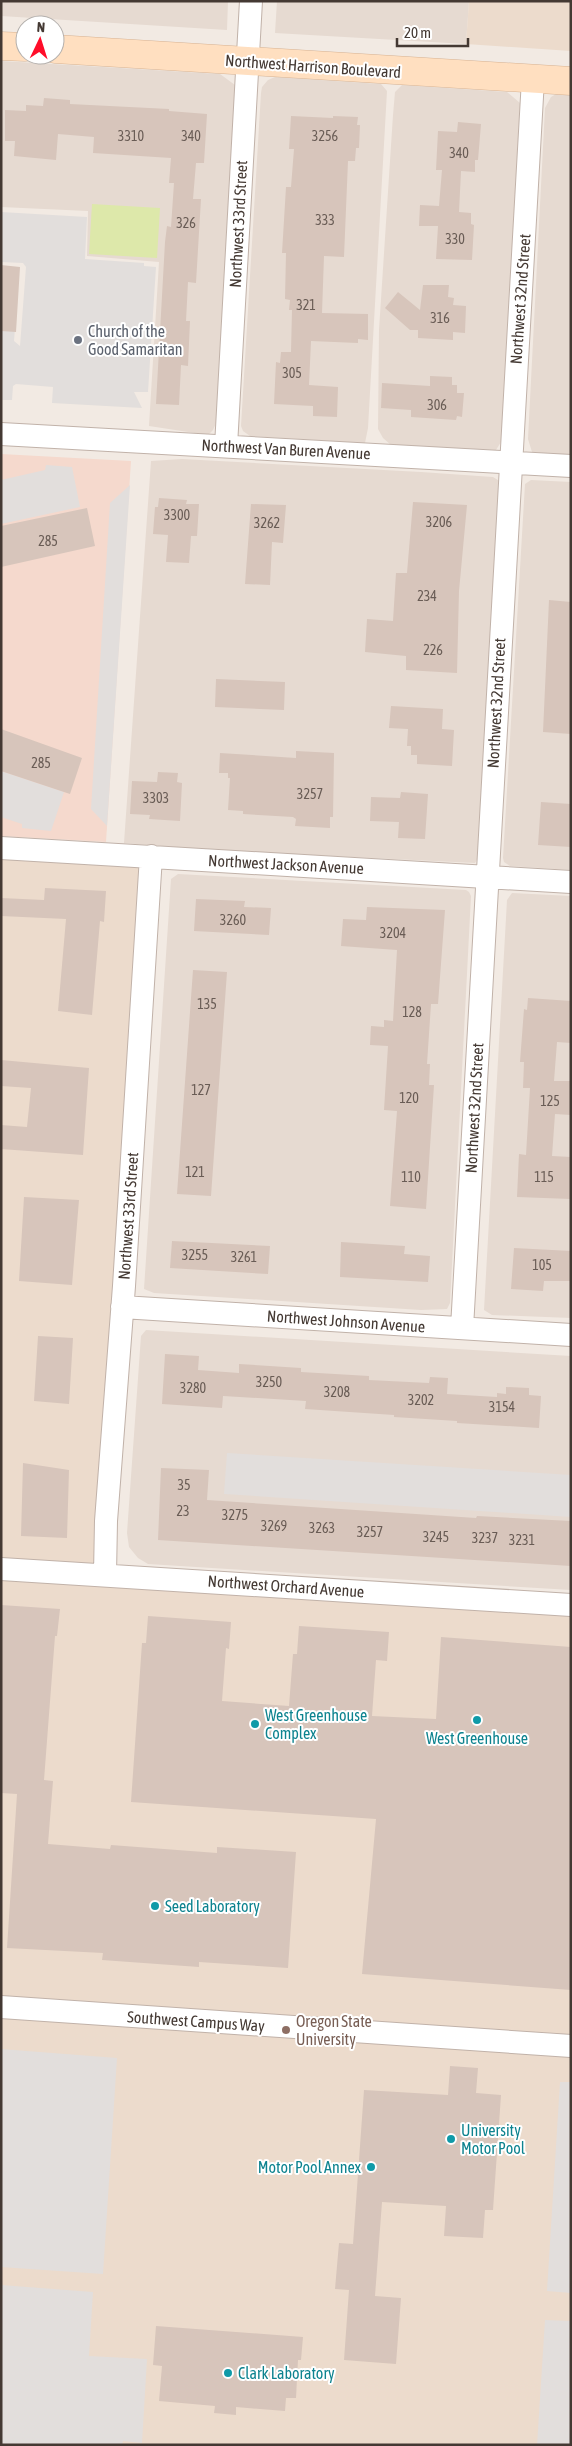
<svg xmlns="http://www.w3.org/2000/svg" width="572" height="2446" viewBox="0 0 572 2446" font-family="'Asap Condensed',sans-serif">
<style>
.residential{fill:#e6dad1}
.commercial{fill:#f5d9cd}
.education{fill:#ecdbcc}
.green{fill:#dde8aa}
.parking{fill:#e2dedc}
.building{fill:#d7c5bb}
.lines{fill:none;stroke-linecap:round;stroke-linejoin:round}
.minor-casing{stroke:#c1b2a9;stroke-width:24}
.secondary-casing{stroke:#d7b393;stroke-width:29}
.minor{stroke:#fff;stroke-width:22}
.secondary{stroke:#ffdfc0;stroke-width:28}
.worship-dot{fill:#6b7280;stroke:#fff;stroke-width:2}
.culture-dot{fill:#0f9aa8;stroke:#fff;stroke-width:2}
.education-dot{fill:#8d6e63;stroke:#fff;stroke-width:2}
.labels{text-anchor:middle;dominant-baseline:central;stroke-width:4;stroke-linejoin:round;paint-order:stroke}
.number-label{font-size:14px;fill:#695c55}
.street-label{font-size:16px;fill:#443933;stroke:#fff}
.worship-label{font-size:16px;fill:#5b616d;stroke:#fff;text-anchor:start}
.culture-label{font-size:16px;fill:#0d838f;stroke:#fff;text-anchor:start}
.education-label{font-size:16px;fill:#785e54;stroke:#fff;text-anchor:start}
</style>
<rect width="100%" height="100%" fill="#f2eae3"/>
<!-- residential -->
<path class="residential" d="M1 1H228L227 30 1 16Z
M277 1H469L466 44 275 33Z
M1 61 220 74 235 85 217 421 213 430 208 435 149 426 159 262 87 256 88 211 1 207Z
M275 77 381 84 387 91 368 428 365 443 250 436 243 431 241 426 261 93 262 87 268 80Z
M402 85 507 92 520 103 501 442 496 450 391 445 383 438 378 429 379 330 393 115 395 92Z
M556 94 571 95V456L532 452 528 439 545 108 551 97Z
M182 459 421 472 493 477 501 482 478 858 475 863 226 851 124 843 151 461Z
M531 480 571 482V870L510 866 504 862 503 858 525 484Z
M178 874 466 890 469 892 471 896 450 1303 447 1309 421 1310 154 1293 144 1289 171 879Z
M512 893 571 896V1318L492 1315 484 1310 507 900Z
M146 1330 571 1356V1590L148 1564 138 1558 129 1547 127 1533 141 1336Z"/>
<!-- commercial -->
<path class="commercial" d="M1 454 131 461 106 842 1 836Z"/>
<!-- education -->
<path class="education" d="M469 1H571V51L466 44Z
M1 854 145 862 99 1580 571 1615V2445H1Z"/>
<!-- green -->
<path class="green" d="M92 204 160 208 157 258 89 254Z"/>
<!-- parking -->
<path class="parking" d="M1 212 87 217 85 259 144 263V266L156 267 148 392H134L142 408 52 403 53 387 16 384 13 386 12 400H1V327L15 328 14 341 20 346 26 267 23 263 1 262Z
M46 465 72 467 80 507 1 524V480L45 470Z
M130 485 107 826 91 809 110 503Z
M1 771 64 792 51 831 22 828V824L1 817Z
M227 1453 571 1475V1517L224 1494Z
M1 2049 117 2058 103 2274 1 2267Z
M560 2082H571V2293L547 2291Z
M1 2285 93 2292 89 2356 147 2359 142 2443 123 2441 122 2445H1Z
M545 2320 571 2321V2445H537Z"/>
<!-- building -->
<path class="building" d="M44 98 70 100V104L169 109V111L207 114 204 163H196L193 199H201L196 283 188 282 186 321H190L188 366 181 365 179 405 156 404 165 242 167 226 171 227 174 183H169L171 158 93 153 94 137 58 134 56 160 14 156 15 141H5V110L26 111V105L43 106Z
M291 116 333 118V116L358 117 357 125H360L359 148H356L355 161H348L344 257 324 256 322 313 368 314V340L358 339V343L311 341 309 385 338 387 337 417 313 416V406L274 404 276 362 280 363 281 352H291L292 310H289L290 300 285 299 286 253H282L286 187H291L294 149H289Z
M458 122 481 124 478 160H475V172L461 171 459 212 471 213V224L474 225 472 260 436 259 438 226H419L420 205 439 206 442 170H436L438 131 457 132Z
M1 265 20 267 16 332 1 331Z
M423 285H449L448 297 454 298 453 305 466 306 465 333 453 332V340L418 338V330H410L385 308 398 292 420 310Z
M430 376 452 377V385H457V393H464L462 417 457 416 456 420 411 417V410L381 408 382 383 430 386Z
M159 498 187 500 186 504H199L197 536H191L189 563 166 562 168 535 153 534 155 507H158Z
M413 502 467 505 459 591 457 673 406 670V656L365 652 367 619 393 621 396 573H407Z
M251 504 286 505 283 543 272 542 270 585 245 584Z
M87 508 95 546 1 567V526Z
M549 600 571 602V734L543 732Z
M216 679 285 682 284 710 215 707Z
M391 706 443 709 442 729 454 730 452 766 417 764V755H411V746H407L408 729 389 728Z
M1 729 82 758 70 794 1 771Z
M296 751 334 753 333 817H330V828L295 826 296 819 293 817 243 814V811L228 810 230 778H228V773H219L220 753 296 758Z
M158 772 178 773 177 782 182 783 180 821 149 819 150 815 130 814 132 781 157 782Z
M401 792 428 794 425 839 398 838 399 822 370 821 371 797 400 798Z
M541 802 571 804V847L538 845Z
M45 888 106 891 104 922 100 921 92 1015 58 1011 66 919 1 916V898L44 900Z
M196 899 245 901 244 907 271 908 269 935 194 931Z
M367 907 445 910 438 1004H431L427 1064H430L429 1085H434L426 1209 390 1206 397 1111 384 1110 388 1046 370 1045 371 1026 384 1027V1020L393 1021 397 950 341 946 343 919 366 920Z
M193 970 227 972 211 1196 177 1194Z
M528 998 571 1001V1043L557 1042 554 1081H571V1115L555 1114 552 1156 571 1157V1199L517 1197 519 1154 526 1155 530 1088H523L524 1062H520L524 1009 527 1010Z
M1 1060 89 1068 83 1155 1 1149V1125L27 1127 31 1088 1 1086Z
M24 1197 79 1200 72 1285 19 1281Z
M172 1241 270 1246 268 1274 170 1268Z
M341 1242 405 1246 404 1254 430 1256 428 1282 340 1277Z
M514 1248 571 1251V1281H544L543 1291 511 1289Z
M38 1336 73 1338 69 1404 34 1401Z
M165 1354 199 1356 198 1370 239 1373V1364L301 1368V1372L369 1376V1380L429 1383 430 1377 448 1378 447 1394 497 1397V1393L506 1394V1387L529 1388V1395L541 1396 539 1428 457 1423V1421L394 1417V1415L305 1409 306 1401 223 1396 222 1408 162 1404Z
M23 1463 69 1470 67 1538 21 1536Z
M161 1468 209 1470 207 1500 476 1518 477 1516 571 1521V1566L158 1540Z
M1 1605 60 1609 57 1636H55L44 1780 53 1781 48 1844 110 1849 111 1845 217 1853V1847L296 1852 288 1968 199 1962V1967L102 1960 103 1953 7 1948 17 1794 1 1793Z
M148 1616 231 1622 229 1649 226 1648 222 1701 289 1706 293 1654H297L299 1626 389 1632 387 1661 376 1660 372 1716 436 1719 441 1637 571 1647V1990L362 1974 376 1819 131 1802 142 1643H146Z
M450 2066 478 2068 476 2093 501 2095 493 2210H485L483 2238 444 2236 446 2206 382 2202 375 2296 401 2298 396 2364 344 2360 349 2290 335 2289 339 2243 353 2244 364 2090 448 2095Z
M156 2326 303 2337 301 2360H298L296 2398H286L285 2411 236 2407V2415L214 2413 215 2406 159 2401 162 2366 153 2365Z"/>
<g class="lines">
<!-- minor casing -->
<g class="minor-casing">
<path id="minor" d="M1 434 571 466
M226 446 251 1
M1 848 571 882
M122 1307 571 1335
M462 1328 533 79
M1 1569 571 1605
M105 1575 106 1521 124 1286 151 856
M1 2007 571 2046"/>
</g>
<!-- secondary casing -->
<g class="secondary-casing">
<path id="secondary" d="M1 46 25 47
M55 49 571 81"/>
</g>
<!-- minor -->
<use href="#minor" class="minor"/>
<!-- secondary -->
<use href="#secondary" class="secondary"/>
</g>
<!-- markers -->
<circle class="worship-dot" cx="78" cy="340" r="5"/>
<g class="culture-dot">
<circle cx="477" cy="1720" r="5"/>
<circle cx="255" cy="1724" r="5"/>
<circle cx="155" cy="1906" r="5"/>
<circle cx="451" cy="2139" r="5"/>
<circle cx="371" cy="2167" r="5"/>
<circle cx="228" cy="2373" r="5"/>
</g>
<circle class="education-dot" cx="286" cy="2030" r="5"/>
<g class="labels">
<!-- number labels -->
<g class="number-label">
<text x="131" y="136">3310</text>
<text x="191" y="136">340</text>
<text x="325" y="136">3256</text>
<text x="459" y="153">340</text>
<text x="325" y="220">333</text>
<text x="186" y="223">326</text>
<text x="455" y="239">330</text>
<text x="306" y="305">321</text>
<text x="440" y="318">316</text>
<text x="292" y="373">305</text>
<text x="437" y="405">306</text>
<text x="177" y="515">3300</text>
<text x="439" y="522">3206</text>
<text x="267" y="523">3262</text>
<text x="48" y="541">285</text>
<text x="427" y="596">234</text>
<text x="433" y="650">226</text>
<text x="41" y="763">285</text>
<text x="310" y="794">3257</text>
<text x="156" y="798">3303</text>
<text x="233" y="920">3260</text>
<text x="393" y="933">3204</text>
<text x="207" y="1004">135</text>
<text x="412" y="1012">128</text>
<text x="201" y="1090">127</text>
<text x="409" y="1098">120</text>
<text x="550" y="1101">125</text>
<text x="195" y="1172">121</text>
<text x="411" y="1177">110</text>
<text x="544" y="1177">115</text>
<text x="195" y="1255">3255</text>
<text x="244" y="1257">3261</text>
<text x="542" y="1265">105</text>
<text x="269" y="1382">3250</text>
<text x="193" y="1388">3280</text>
<text x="337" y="1392">3208</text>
<text x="421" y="1400">3202</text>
<text x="502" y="1407">3154</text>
<text x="184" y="1485">35</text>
<text x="183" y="1511">23</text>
<text x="235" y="1515">3275</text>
<text x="274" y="1526">3269</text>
<text x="322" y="1528">3263</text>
<text x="370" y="1532">3257</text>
<text x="436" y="1537">3245</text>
<text x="485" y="1538">3237</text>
<text x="522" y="1540">3231</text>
</g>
<!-- street labels -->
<g class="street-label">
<text transform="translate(313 66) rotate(4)">Northwest Harrison Boulevard</text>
<text transform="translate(238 224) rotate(-87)">Northwest 33rd Street</text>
<text transform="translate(520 299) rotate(-86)">Northwest 32nd Street</text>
<text transform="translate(286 449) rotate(3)">Northwest Van Buren Avenue</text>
<text transform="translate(496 703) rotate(-87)">Northwest 32nd Street</text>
<text transform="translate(286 864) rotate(3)">Northwest Jackson Avenue</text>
<text transform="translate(474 1108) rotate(-87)">Northwest 32nd Street</text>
<text transform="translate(128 1216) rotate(-86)">Northwest 33rd Street</text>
<text transform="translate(346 1321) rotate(4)">Northwest Johnson Avenue</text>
<text transform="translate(286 1586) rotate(4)">Northwest Orchard Avenue</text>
<text transform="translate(196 2021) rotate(4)">Southwest Campus Way</text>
</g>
<!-- worship labels -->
<g class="worship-label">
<text x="88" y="331">Church of the<tspan x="88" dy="18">Good Samaritan</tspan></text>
</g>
<!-- culture labels -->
<g class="culture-label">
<text x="265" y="1715">West Greenhouse<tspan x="265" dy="18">Complex</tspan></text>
<text x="477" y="1738" text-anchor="middle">West Greenhouse</text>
<text x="165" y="1906">Seed Laboratory</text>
<text x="461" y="2130">University<tspan x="461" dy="18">Motor Pool</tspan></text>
<text x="361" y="2167" text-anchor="end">Motor Pool Annex</text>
<text x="238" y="2373">Clark Laboratory</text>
</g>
<!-- education labels -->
<g class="education-label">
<text x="296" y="2021">Oregon State<tspan x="296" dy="18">University</tspan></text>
</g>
</g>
<!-- border -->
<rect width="572" height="2446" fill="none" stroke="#443933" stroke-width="5"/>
<!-- north arrow -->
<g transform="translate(40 40) rotate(4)"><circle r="24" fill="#ffffff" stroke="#b4b0ad"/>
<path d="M0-4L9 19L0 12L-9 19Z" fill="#ff0d29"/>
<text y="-8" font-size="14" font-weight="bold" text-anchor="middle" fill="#443933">N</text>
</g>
<!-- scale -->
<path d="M397 38v8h71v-8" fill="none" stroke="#443933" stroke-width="2.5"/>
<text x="404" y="38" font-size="15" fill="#443933" stroke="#ffffff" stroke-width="4" paint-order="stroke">20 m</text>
</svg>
